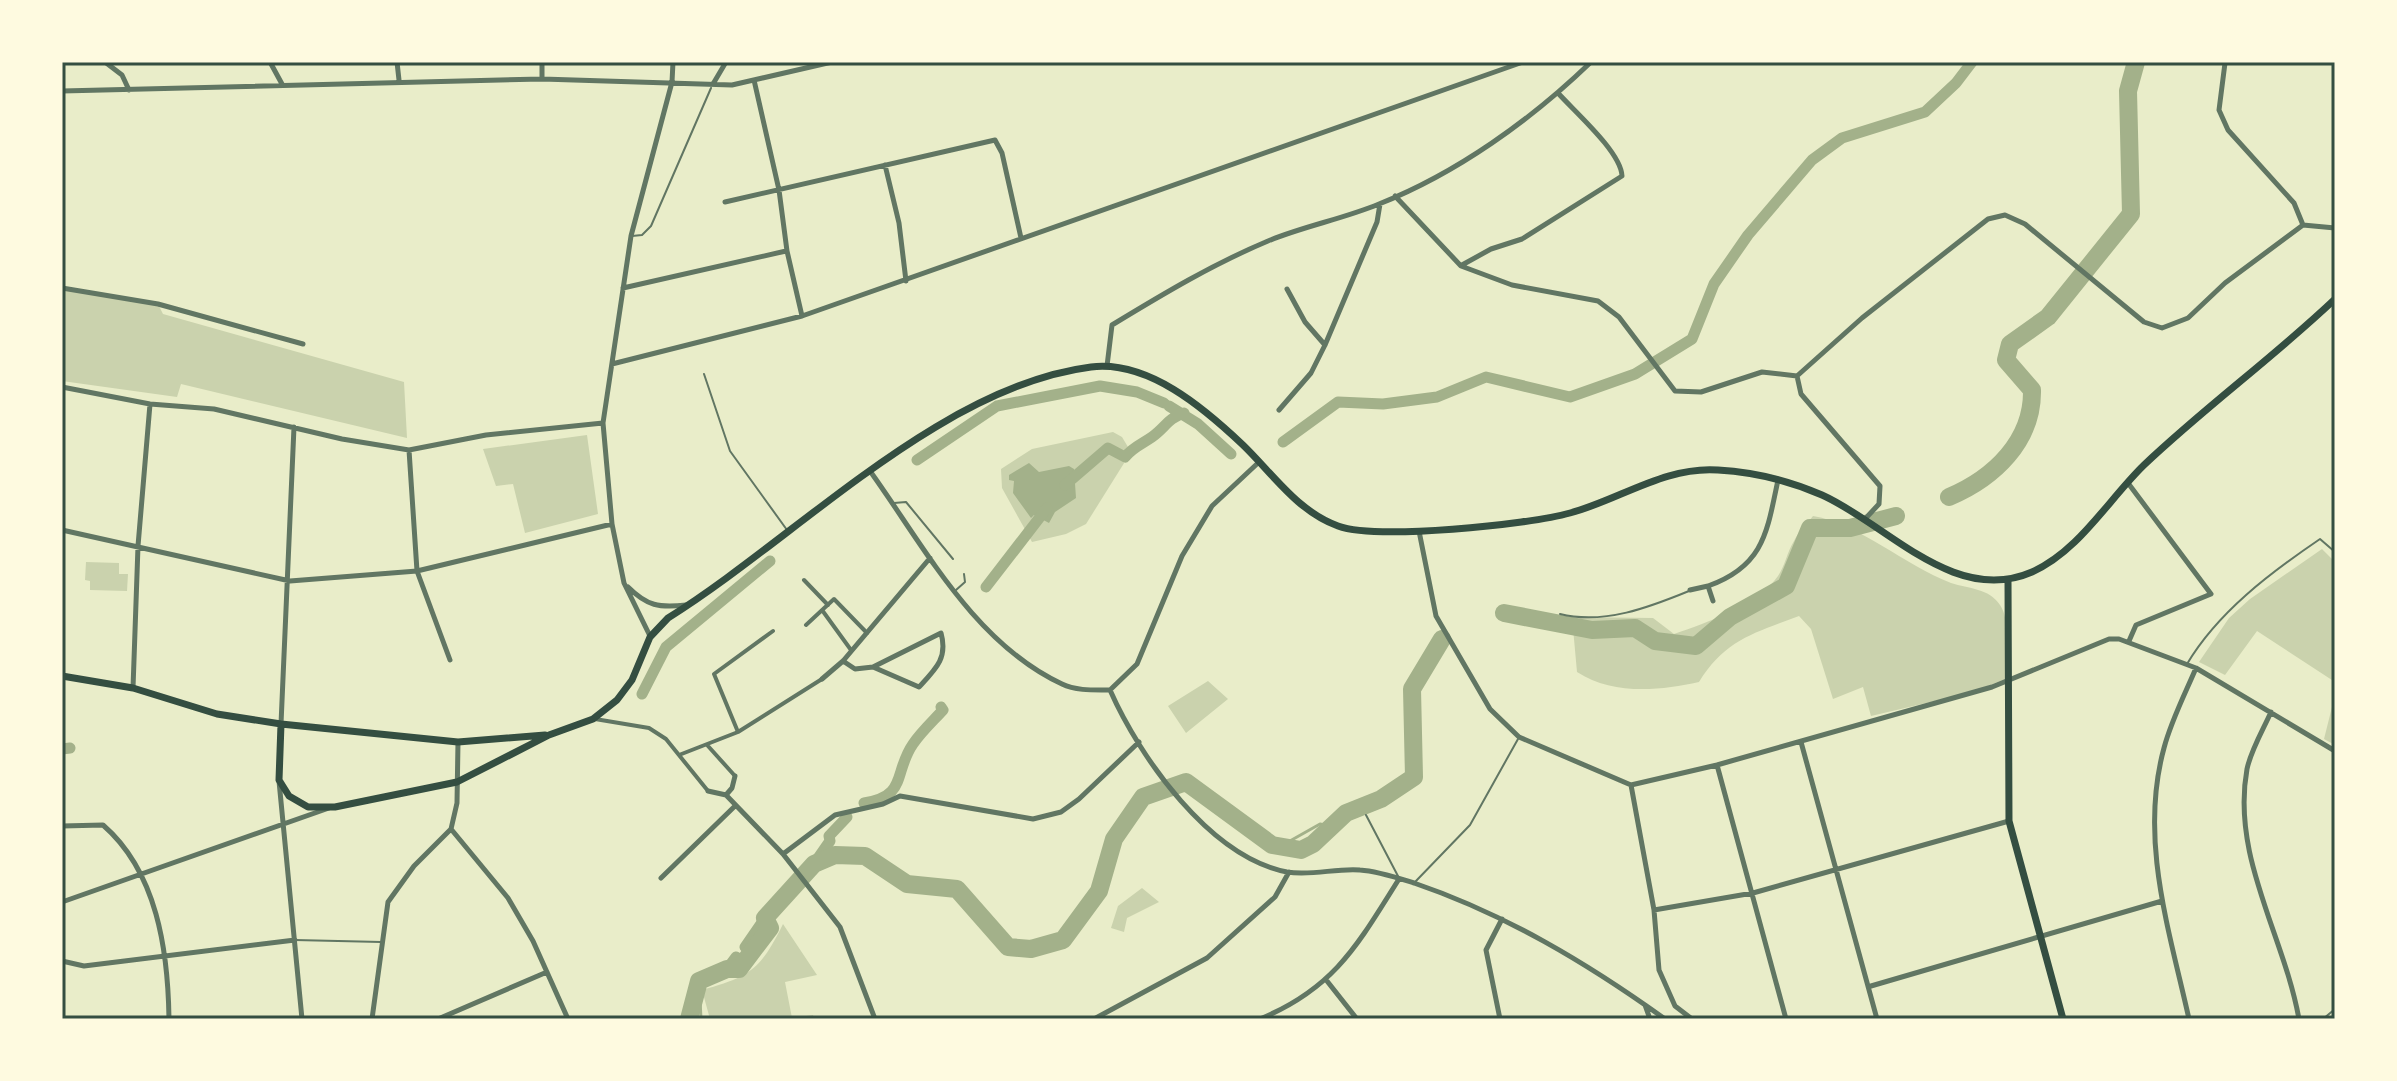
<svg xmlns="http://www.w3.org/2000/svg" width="2397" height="1081" viewBox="0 0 2397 1081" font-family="'Archivo Narrow',sans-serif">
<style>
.green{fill:#cad2ad}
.water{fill:#a3b18a}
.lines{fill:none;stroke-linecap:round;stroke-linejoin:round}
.stream{stroke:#a3b18a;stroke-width:3}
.canal{stroke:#a3b18a;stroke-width:11}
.river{stroke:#a3b18a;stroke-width:18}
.service{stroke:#617663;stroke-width:2}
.pedestrian{stroke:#617663;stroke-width:4}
.minor{stroke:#617663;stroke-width:5}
.secondary{stroke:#344e41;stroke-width:7}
.neatline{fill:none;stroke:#344e41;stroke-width:3}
</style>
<rect width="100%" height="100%" fill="#e9edc9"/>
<!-- green -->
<path class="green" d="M62 288 158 304 163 314 404 382 407 438 181 384 177 397 62 381Z
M1113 432 1122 437 1131 452 1086 524 1066 534 1032 542 1002 488 1001 469 1032 449Z
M587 435 598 514 525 533 513 484 496 486 483 449Z
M1813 516C1860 524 1904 565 1951 583 1969 589 1989 588 2000 605 2012 623 2005 658 2005 679L1973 692 1871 716 1863 687 1833 699 1811 629 1799 616C1754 633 1725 640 1699 682 1659 691 1612 695 1577 672L1572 617 1653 618 1674 634C1707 623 1758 604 1778 576 1785 566 1787 552 1794 541 1798 532 1807 524 1813 516Z
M2322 549 2335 562V682L2257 631 2225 675 2199 662 2229 618 2250 599Z
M86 562 119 563V574H128L127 591 90 590V581L85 580Z
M1208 681 1228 699 1186 733 1168 706Z
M2335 695V745L2324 739Z
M1142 888 1159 902 1127 918 1124 932 1111 928 1118 906Z
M783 924 817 975 785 982 792 1018 813 1015 814 1019H710L702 990C750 977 761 969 783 924Z"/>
<!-- water -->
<path class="water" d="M1029 463 1039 472 1069 466 1074 469 1076 498 1055 512 1049 523 1034 515 1031 518 1013 493 1014 481 1009 480V475Z"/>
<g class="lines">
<!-- stream -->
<path class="stream" d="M1281 846 1320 824 1331 826
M699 981 701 1019"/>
<!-- canal -->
<path class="canal" d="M1169 406 1198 424 1231 454
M1283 442 1338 402 1383 404 1437 397 1486 377 1570 397 1635 374 1692 339 1714 284 1748 235 1812 160 1842 138 1925 112 1956 83 1972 62
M917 460 997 406 1100 386 1137 392 1164 403
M1065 485 1108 448 1125 457C1133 447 1142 444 1152 437 1165 428 1168 418 1184 413
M986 587 1047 508
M642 694 666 647 770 561
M62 749 70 748
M864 803C908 796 893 773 913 744 921 732 933 721 943 710L941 707
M814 864 830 841 829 836 847 817
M745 947 765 918
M727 969 736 957"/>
<!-- river -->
<path class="river" d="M1949 497C1994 478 2033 441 2032 390L2006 360 2010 344 2048 317 2131 214 2128 91 2136 62
M1504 613 1592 630 1635 628 1655 641 1696 646 1730 617 1786 586 1810 528H1850L1896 516
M689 1019 699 981 727 969H739L770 928 765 918 814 864 835 855 865 856 907 884 957 889 1008 947 1031 949 1063 940 1099 891 1114 839 1143 797 1186 782 1272 845 1301 850 1313 844 1346 813 1381 799 1414 777 1412 689 1442 639"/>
<!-- service -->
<path class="service" d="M632 236 642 235 651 226 711 88
M704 374 730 451 787 530
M894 503 906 502 953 559
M956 590 965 582 964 574
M1560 614C1604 625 1650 607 1689 591
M2187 664C2218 612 2270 573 2320 539L2335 552
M1366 815 1399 878
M1415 882 1470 825 1518 739
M295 940 381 942
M2323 1019 2335 1009"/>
<!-- pedestrian -->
<path class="pedestrian" d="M804 580 828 605
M822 610 851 650
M806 625 834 599 867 633
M595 719 649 728 666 739 708 791
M738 732 714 674 773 631
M708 746 735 776
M679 755 738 732 822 679"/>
<!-- minor -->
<path class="minor" d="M105 62 122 75 129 90
M270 62 282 84
M397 62 399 80
M542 62V79
M2225 63 2219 110 2228 130 2294 203 2303 225
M754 80 779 190 787 251 802 316
M713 84 726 62
M62 91 542 79 732 85 832 62
M885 165 899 223 906 281
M1395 196 1461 266 1512 285 1598 301 1619 317 1675 391 1701 392 1762 372 1797 376
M725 202 995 140 1002 153 1021 238
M1462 265 1491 249 1522 239 1622 176C1621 152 1575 112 1558 93
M62 288 158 304 303 344
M623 288 786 251
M1287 289 1305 322 1325 345
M612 364 802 316 1523 62
M1107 366 1112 325C1163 294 1213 264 1268 241 1304 226 1343 219 1379 204 1457 173 1531 120 1591 62
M62 387 150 404 214 409 342 439 409 450 486 435 603 423
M1279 410 1311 373 1325 345 1377 222 1380 204
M409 450 417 571 450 660
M870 471C924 546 974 643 1062 684 1076 691 1094 690 1110 690L1137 664 1182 556 1212 506 1259 462
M2128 483 2211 594 2136 625 2129 641
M1865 519 1879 504 1880 486 1801 394 1797 376 1862 318 1988 219 2005 215 2025 224 2144 322 2162 328 2188 318 2225 283 2303 225 2335 228
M62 530 290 581 417 571 612 524
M1419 531 1436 616 1490 709 1519 737 1631 785 1654 910 1659 970 1675 1006 1692 1019
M628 587C647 606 659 608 686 605
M1690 590 1708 586
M1713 601 1708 586C1764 566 1767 532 1778 480
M650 636 624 583 612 524 603 423 631 236 672 82 673 62
M843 661 855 669 873 667 941 633C948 658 936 669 919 687L873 667
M822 679 843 661 930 558
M133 688 138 546 150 404
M1110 690C1140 758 1210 857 1287 872 1312 876 1336 868 1360 870 1377 871 1398 878 1414 883 1505 914 1587 963 1665 1019
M2271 712C2263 730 2251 750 2247 769 2231 857 2284 935 2299 1019
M281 724 294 427
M1801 742 1877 1019
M1717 765 1786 1019
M279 781 302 1019
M1631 785 1717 765 1992 687 2109 639H2119L2196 668 2335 751
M708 791 726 795 783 854 840 927 875 1019
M726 795 732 788 735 776
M62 826 103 825C157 872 168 950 169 1019
M451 829 508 898 533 941 568 1019
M451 829 457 803 458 742
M783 854 835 815 883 804 900 796 1033 819 1061 812 1079 799 1139 742
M661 878 735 806
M62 902 329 808
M1654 910 1753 893 2009 821
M62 961 84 966 295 940
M1327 981 1357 1019
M1871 986 2162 901
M1645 1005 1650 1019
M372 1019 388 902 414 866 451 829
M438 1019 547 972
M1094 1019 1207 958 1275 897 1289 872
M1260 1019C1335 988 1358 944 1399 879
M1500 1019 1486 950 1502 919
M2189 1019C2169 929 2139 839 2164 748 2171 721 2185 694 2196 668"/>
<!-- secondary -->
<path class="secondary" d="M2008 580 2009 821 2063 1019
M62 676 133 688 217 714 281 724 458 742 545 735
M281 724 279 780 289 796 308 807H335L457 782 549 735 593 719 617 700 632 680 650 637 668 618C795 539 940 386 1091 367 1148 360 1204 408 1243 445 1273 474 1297 511 1338 526 1376 540 1528 525 1570 513 1619 500 1665 466 1718 470 1753 472 1790 481 1822 495 1887 524 1954 606 2032 572 2079 551 2108 500 2144 465 2205 407 2274 357 2335 299"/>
</g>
<!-- border -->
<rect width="2397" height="1081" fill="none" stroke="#fefae0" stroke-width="128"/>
<rect x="64" y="64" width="2269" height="953" class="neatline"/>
</svg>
